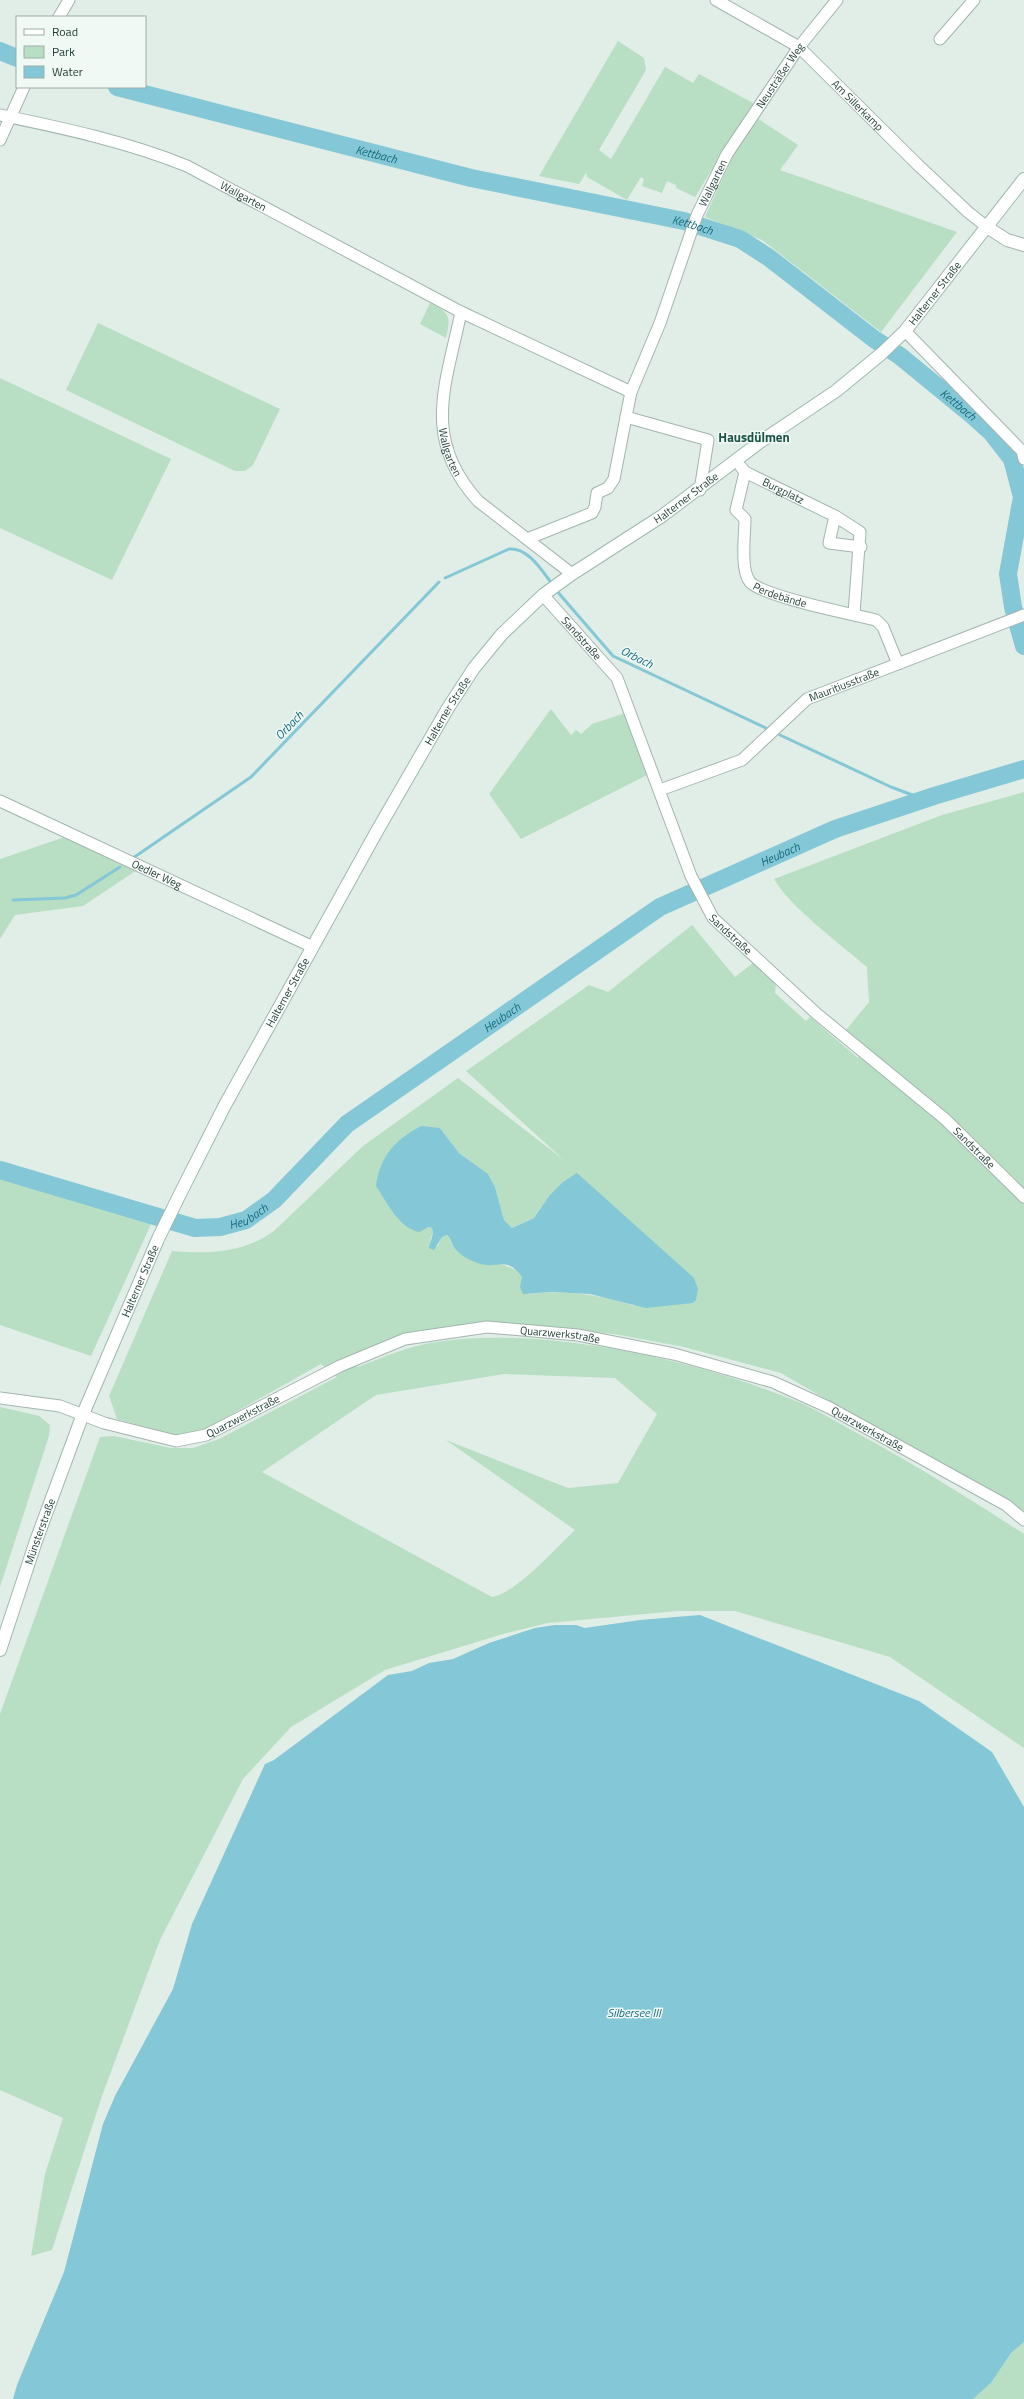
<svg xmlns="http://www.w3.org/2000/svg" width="1024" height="2399" viewBox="0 0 1024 2399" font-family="'Titillium Web',sans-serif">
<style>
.green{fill:#b8dfc3;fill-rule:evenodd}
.water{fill:#84c7d6}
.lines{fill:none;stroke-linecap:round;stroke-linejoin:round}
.stream{stroke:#84c7d6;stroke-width:3}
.river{stroke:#84c7d6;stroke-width:18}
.minor-casing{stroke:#a3b5af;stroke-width:13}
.tertiary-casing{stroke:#a3b5af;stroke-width:14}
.secondary-casing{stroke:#9eb9b0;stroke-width:14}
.minor{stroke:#fff;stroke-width:11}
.tertiary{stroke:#fff;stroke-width:12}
.secondary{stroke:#fff;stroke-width:12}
.labels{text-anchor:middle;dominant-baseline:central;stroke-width:3;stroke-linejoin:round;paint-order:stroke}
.street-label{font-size:11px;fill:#203e37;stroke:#f1f9f5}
.water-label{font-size:12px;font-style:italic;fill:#156b7f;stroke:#f1f9f5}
.quarter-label{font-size:13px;font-weight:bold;fill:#1a5246;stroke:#f1f9f5}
</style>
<rect width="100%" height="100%" fill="#e1ede7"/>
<!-- green -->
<path class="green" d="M618 41 644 58 646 70 599 150 611 159 665 67 693 83 699 74 753 103 695 197 676 188V185L667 181 662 193 642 186 644 179 641 177 627 200 587 177 586 173 579 184 539 176Z
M757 118 798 145 780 170 957 232 881 332 762 240 705 217 735 151Z
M430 303C450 313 451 316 446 338L420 324Z
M98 323 280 409 253 465 245 471H235L66 390Z
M0 378 171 459 112 580 0 528Z
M551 709 571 735 576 730 581 734 592 724 625 713 647 775 521 839 489 794Z
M1024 792V1520L1006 1505 781 1373 684 1347 614 1334 549 1328H444L347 1360 358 1367C383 1357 409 1346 436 1342 544 1325 701 1361 801 1403 819 1411 837 1422 855 1432 913 1463 968 1498 1024 1534V1748L890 1657 735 1611H677L548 1623 503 1634 385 1670 291 1727 243 1779 160 1940 102 2096 52 2250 31 2256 45 2174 63 2118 0 2090V1714L100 1437 114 1436 171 1448H193L219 1439 337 1377 321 1364 202 1431 175 1435 117 1419 109 1396 172 1251C209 1254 243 1253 274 1231L363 1146 458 1078 564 1160 466 1071 589 985 608 992 692 925 735 977 753 963 776 983 775 993 806 1021 810 1017 858 1058 859 1049 842 1035 869 1002 867 967C841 945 790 907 774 879L942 815ZM440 1128 459 1153 488 1174 495 1187 504 1220 512 1228 534 1218 549 1196 635 1306C599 1294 565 1290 528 1294L522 1277 516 1270 451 1244 450 1238 446 1235 442 1237 437 1247 430 1240 433 1233 432 1228 428 1227ZM504 1374 615 1378 657 1414 618 1483 568 1488 446 1440 575 1530C556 1548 516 1593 492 1597L262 1472 376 1395Z
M65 837 137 870 83 906 15 915 0 939V859Z
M0 1178 152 1222 91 1356 0 1325Z
M0 1407 39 1416 50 1425 49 1436 0 1587Z
M1024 2342V2399H973L991 2383 1011 2353Z"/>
<!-- water -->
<path class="water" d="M421 1126 440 1128 459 1153 488 1174 495 1187 504 1220 512 1228 534 1218 549 1196 563 1182 577 1173 694 1278 698 1289 696 1300 693 1303 646 1308 590 1294 552 1292 523 1294 520 1287 522 1277C518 1272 514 1267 508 1265 501 1263 493 1266 486 1265 472 1263 453 1253 450 1238L447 1235 442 1237 434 1250 429 1248 433 1233 432 1228 428 1227 420 1232C399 1229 387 1202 376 1186 380 1156 395 1140 421 1126Z
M700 1615 919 1701 992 1752 1024 1807V2342L1011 2353 991 2383 973 2399H13L17 2385 64 2272 103 2124 115 2096 173 1989 192 1924 265 1764 274 1760 388 1675 412 1671 429 1663 453 1659 489 1643 535 1628 555 1625H576L585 1628 640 1620Z"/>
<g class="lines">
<!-- stream -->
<path class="stream" d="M445 578 509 549C528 547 542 571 553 585
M556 590 613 656 768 729
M780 735 891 787 923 799
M133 858 251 777 439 582
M13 900 65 898 76 895 120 867"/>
<!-- river -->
<g class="river">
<path d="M0 51 17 58"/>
<path id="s1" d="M117 87 471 178 684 221 740 239 768 257 874 339 900 356 972 415 991 432 1012 459 1022 497 1008 574 1013 607 1024 646"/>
<path id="s2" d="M0 1170 195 1228 220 1227 246 1220 274 1200 347 1124 660 907 835 829 934 796 1024 769"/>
</g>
<!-- minor casing -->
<g class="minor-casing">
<g id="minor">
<path id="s3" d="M716 0 799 47 918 165 968 212 987 227"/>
<path d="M59 17 69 0"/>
<path d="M940 39 974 0"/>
<path id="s4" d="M0 115C63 128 128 142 187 166L461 312 631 392"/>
<path d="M0 140 24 87"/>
<path id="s5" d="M461 312C446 385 421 438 478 501L572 574"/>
<path d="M905 331 1022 451 1024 459"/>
<path id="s6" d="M741 467 745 472 835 516 860 532 854 614"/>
<path id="s7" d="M745 472 736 510 745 519C745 534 740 570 750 582 764 597 852 614 876 620L883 627 898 664"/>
<path id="s8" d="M700 490 708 440 626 417 631 392 660 323 697 215 727 154 799 47 837 0"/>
<path d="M835 516 829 543 861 547"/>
<path d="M527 539 592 513 595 507 597 493 608 488 614 479 626 417"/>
<path id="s9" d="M543 595 617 678 691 876 713 918 817 1014 945 1119 1024 1197"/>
<path id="s10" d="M660 790 742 760 807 699 1024 615"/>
<path id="s11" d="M0 801 313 947"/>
<path id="s12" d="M0 1398 60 1406 104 1423 176 1441 206 1435 340 1366 405 1339 487 1327 578 1335 674 1354 773 1382 830 1408 1006 1505 1024 1520"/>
</g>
</g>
<!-- tertiary casing -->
<g class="tertiary-casing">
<path id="tertiary" d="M987 227 1007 240 1024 245"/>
</g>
<!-- secondary casing -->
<g class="secondary-casing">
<g id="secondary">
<path id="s13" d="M0 1650 36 1541 83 1414 158 1239 180 1194 225 1105 377 831 448 708 474 668 502 634 543 595 572 574 662 516 760 442 836 391 881 354 905 331 1024 179"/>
</g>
</g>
<!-- minor -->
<use href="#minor" class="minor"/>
<!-- tertiary -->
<use href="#tertiary" class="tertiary"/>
<!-- secondary -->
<use href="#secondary" class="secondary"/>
</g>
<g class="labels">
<!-- street labels -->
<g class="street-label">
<text stroke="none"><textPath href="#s8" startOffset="513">Neusträßer Weg</textPath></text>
<text stroke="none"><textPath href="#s3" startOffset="178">Am Sillerkamp</textPath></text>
<text stroke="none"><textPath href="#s8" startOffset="386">Wallgarten</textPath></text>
<text stroke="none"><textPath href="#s4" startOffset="258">Wallgarten</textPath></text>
<text stroke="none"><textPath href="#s13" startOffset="1691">Halterner Straße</textPath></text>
<text stroke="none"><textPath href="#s5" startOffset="143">Wallgarten</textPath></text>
<text stroke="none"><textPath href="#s6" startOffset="49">Burgplatz</textPath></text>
<text stroke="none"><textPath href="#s13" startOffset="1367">Halterner Straße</textPath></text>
<text stroke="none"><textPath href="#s7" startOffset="149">Perdebände</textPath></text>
<text stroke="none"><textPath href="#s9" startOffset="58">Sandstraße</textPath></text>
<text stroke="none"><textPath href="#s10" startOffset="216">Mauritiusstraße</textPath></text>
<text stroke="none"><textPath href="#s13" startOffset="1043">Halterner Straße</textPath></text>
<text stroke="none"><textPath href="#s11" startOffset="173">Oedler Weg</textPath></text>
<text stroke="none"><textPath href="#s9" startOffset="394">Sandstraße</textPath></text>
<text stroke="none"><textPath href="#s13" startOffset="719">Halterner Straße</textPath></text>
<text stroke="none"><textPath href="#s9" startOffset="718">Sandstraße</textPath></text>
<text stroke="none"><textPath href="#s13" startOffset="395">Halterner Straße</textPath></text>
<text stroke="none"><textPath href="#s12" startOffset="590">Quarzwerkstraße</textPath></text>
<text stroke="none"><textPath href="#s12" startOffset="254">Quarzwerkstraße</textPath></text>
<text stroke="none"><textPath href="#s12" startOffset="914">Quarzwerkstraße</textPath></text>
<text stroke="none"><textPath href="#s13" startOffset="125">Münsterstraße</textPath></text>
</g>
<!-- water labels -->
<g class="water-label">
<text stroke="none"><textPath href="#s1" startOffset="268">Kettbach</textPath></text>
<text stroke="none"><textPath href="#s1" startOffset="592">Kettbach</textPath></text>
<text stroke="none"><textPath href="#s1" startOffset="916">Kettbach</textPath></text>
<text transform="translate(637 657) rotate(26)">Orbach</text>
<text transform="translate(289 725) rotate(-46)">Orbach</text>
<text stroke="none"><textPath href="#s2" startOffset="907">Heubach</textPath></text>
<text stroke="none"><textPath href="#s2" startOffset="583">Heubach</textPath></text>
<text stroke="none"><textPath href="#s2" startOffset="259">Heubach</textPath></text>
<text x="634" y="2012">Silbersee III</text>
</g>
<!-- quarter labels -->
<g class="quarter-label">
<text x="754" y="437">Hausdülmen</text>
</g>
</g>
<!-- legend -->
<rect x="16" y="16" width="130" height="72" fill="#f1f9f5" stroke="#9daea9"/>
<rect x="24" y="29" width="20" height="6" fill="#ffffff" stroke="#9daea9"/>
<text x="52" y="36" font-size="12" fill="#203e37">Road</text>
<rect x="24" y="46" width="20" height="12" fill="#b8dfc3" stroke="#9daea9"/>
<text x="52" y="56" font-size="12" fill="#203e37">Park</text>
<rect x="24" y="66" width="20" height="12" fill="#84c7d6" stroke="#9daea9"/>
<text x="52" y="76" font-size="12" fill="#203e37">Water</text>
</svg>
